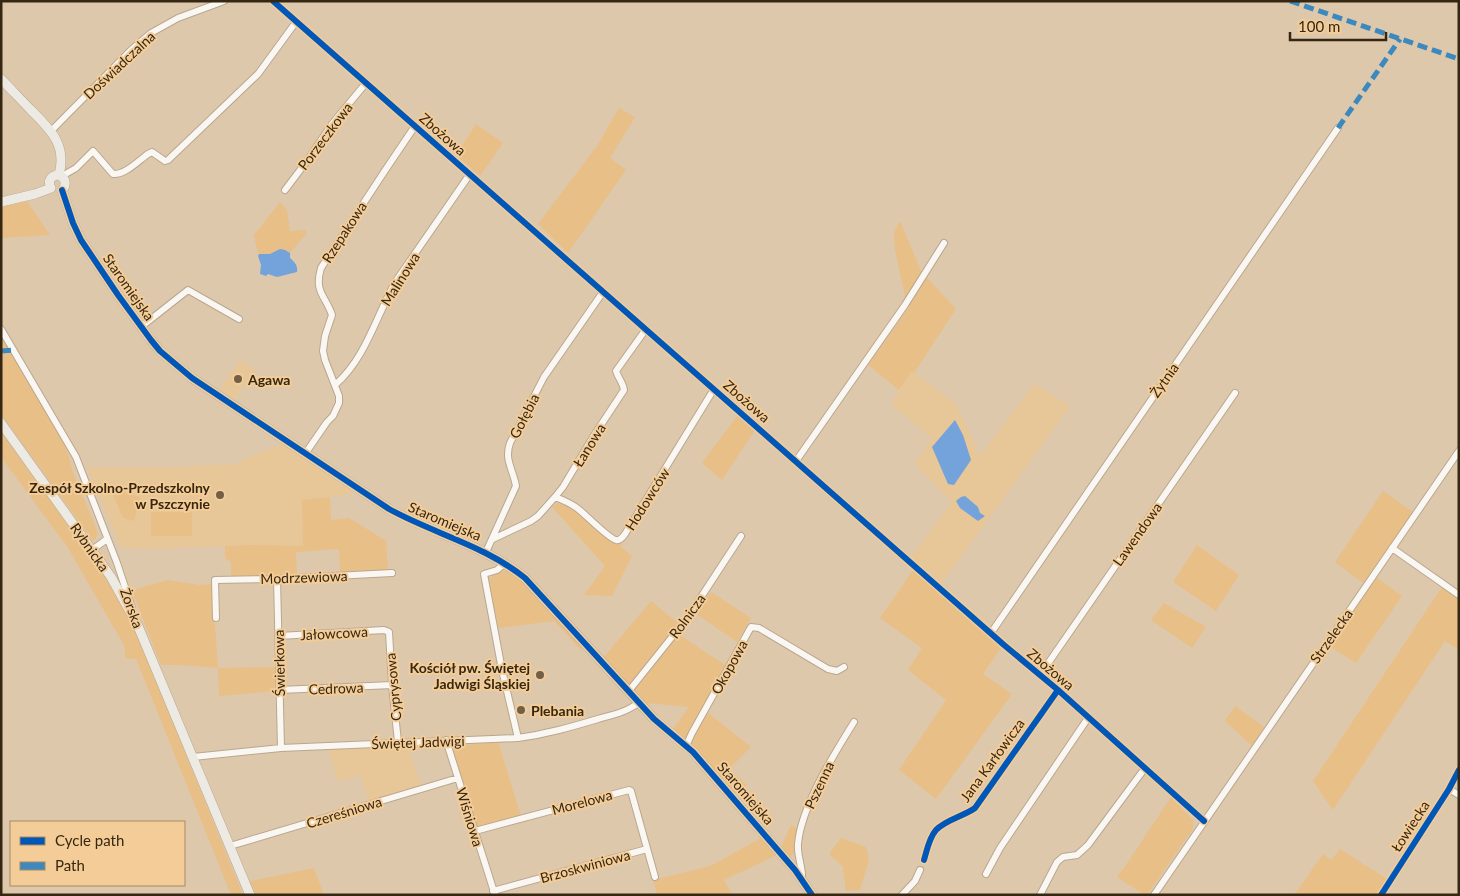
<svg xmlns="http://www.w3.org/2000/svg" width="1460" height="896" viewBox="0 0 1460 896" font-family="Lato,sans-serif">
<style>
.built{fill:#e7c698}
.green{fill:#e8bf87}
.water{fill:#74a2da}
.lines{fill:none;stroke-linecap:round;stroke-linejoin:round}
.street-casing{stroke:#b8a790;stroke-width:8}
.secondary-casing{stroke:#b8a790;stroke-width:10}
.street{stroke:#faf7f3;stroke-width:6}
.secondary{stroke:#eceae3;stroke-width:9}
.quiet{stroke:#3d88bc;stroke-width:5;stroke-dasharray:10 5;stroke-linecap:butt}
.cycleway-casing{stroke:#f3cc97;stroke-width:9}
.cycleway{stroke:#0057b8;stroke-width:6}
.poi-dot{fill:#715f48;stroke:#f3cc97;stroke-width:2}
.labels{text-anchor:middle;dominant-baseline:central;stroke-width:4;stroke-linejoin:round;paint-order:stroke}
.street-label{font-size:14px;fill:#362712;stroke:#f3cc97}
.poi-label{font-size:14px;font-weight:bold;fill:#362712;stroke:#f3cc97;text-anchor:start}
</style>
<rect width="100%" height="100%" fill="#dec8ac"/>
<!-- built -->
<path class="built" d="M240 360 255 370 234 400 220 389Z
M912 371 957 405 980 456 1034 384 1070 406 942 583 911 557 952 502 915 464 932 438 891 404Z
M283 444 352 491 351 494 302 500 303 546 252 545 149 549 121 547 87 467H174L237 464 247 458Z
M407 745 421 785 369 801 360 775 338 781 328 750Z"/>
<!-- green -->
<path class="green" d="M619 108 635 117 610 158 626 170 568 253 538 224 597 146Z
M476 124 503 143 480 176 456 155Z
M27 201 50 235 1 238V205Z
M280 202 287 210 290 231 306 230V234L290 253 285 250 270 254H259L256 246 254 235Z
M900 221 921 271 956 309 914 373 912 371 899 390 868 365 910 306 905 297 895 250 894 232Z
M1 335 39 399 67 450 73 472 96 528 97 535 95 540 93 541 1 414Z
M738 415 755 430 722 480 702 463Z
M1 432 95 562 113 588 135 629 243 895H231L136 659 125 658V647L68 548 1 457Z
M110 488 140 497 134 521 123 518Z
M1383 491 1413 512 1363 583 1335 562Z
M330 497 331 520 349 518 386 541 388 571 340 574 339 549 296 552 297 576 231 577V562L225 558V546L252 545 303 546 302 500Z
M558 503 573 508 590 521 610 541 622 544 621 547 632 556 612 596 584 595 605 566 552 507Z
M151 512H192V536H151Z
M1197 545 1239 575 1216 611 1173 582Z
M508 570 524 583 584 648 582 651 554 621 499 628 488 580 494 575Z
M913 570 1001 648 983 674 1012 694 936 799 899 770 946 700 908 670 922 648 880 618Z
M1377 578 1402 596 1356 663 1329 646Z
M169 580 199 585 212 584 218 668 277 667 276 691 219 696 218 668 180 665H161L132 591 149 585Z
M1442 587 1459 598V650L1445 641 1333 810 1313 781Z
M711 592 751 618 737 642 695 613Z
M651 601 679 624 628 688 603 658Z
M1164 603 1206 627 1192 648 1151 620Z
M678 634 725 665 685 740 672 730 689 707 645 703 632 693Z
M1235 706 1264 727 1252 746 1225 721Z
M707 712 751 747 729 769 747 785 734 795 690 744Z
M498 742 521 816 477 827 452 748 457 746Z
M1171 797 1193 820V829L1147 895H1145L1117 877 1130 859Z
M791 825 797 829 796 852 788 858 780 849Z
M761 838 777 855 724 880 732 895H646L657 893 653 880 703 868 714 864Z
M841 838 866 847 869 860 860 890 846 891 843 867 829 854Z
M1340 849 1387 879 1376 895H1294L1323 854 1331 860Z
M314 868 324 895H256L250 881Z"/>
<!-- water -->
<path class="water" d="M280 249 285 250 290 253V258C295 262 298 266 297 272L277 277 268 274 266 276 260 274 261 265 258 256 259 254H270Z
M955 420 963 435 971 460 954 485 948 484 932 447Z
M965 496 978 507 980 513 985 516 978 521 960 508 956 501 961 497Z"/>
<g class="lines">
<!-- street casing -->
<g class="street-casing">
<path id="street" d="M273 1 1004 645 1058 690 1204 821
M51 131 131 50 151 33 178 18 224 1
M62 176 76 168 93 151 113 174C125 175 138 161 148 154L152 152 165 161 168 160 258 74 296 22
M285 190 307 161 332 124 366 83
M141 327 188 290 239 319
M1 329 76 457 117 563 132 608
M335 385C366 358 376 316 396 281L470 174
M305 454 327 422 333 416 339 403V396L325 360 323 351 325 336 332 315C325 295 314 292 321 268L384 172 415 126
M796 461 905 305 944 243
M555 497C563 500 570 503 577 508 584 513 609 539 616 540 620 541 623 537 625 534L714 389
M493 539 531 521 538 516 555 497 563 487 593 437 624 390C623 382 618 378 616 371L646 329
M1392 548 1459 595
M92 550 107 539
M486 552 516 486C513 469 504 460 510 443L544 377 603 292
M505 563 497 570 484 574 502 670 518 738
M277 579 281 748
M216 618 215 580 277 579 392 573
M991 633 1338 128
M279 636 384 630 389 632 392 685 398 742
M1040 675 1235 393
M280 690 392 685
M628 692 688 617 741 536
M446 740 495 895
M686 746 692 733 751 627 759 628 828 669 837 671 844 667
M193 757 281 748 518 738C547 734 571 727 598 719 612 715 627 712 638 703
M1449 789 1459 795
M475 831 629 790 631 791 655 877
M230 846 458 778
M924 860C927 850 929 838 936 830 945 820 964 816 975 808L1058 690
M986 874 1000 848 1088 718
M802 879C803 867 797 857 798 844 801 807 834 754 854 722
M493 891 647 849
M902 895 915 881 920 870
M1040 895 1057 862 1063 857 1077 855 1088 845 1145 768
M1154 895 1459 451
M1381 895 1449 789 1459 770"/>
</g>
<!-- secondary casing -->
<g class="secondary-casing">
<path id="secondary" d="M1 79C11 89 21 100 31 110 51 130 67 145 59 175
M59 175C66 178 67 185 62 190
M51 188C47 181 51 175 59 175
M62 190 73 223 81 240 118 295 151 340 160 351 192 378 389 509C434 534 484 545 525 578L654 719 693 752 795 870 812 895
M1 202 35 194 51 188
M1 423 111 577 138 626 250 895"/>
</g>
<!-- street -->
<use href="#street" class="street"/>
<!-- secondary -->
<use href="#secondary" class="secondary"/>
<!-- quiet -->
<path class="quiet" d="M1290 1 1459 59
M1338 128 1400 39
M1 351 14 350"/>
<!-- cycleway casing -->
<g class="cycleway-casing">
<path id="cycleway" d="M273 1 1004 645 1058 690 1204 821
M62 190 73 223 81 240 118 295 151 340 160 351 192 378 389 509C434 534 484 545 525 578L654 719 693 752 795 870 812 895
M924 860C927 850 929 838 936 830 945 820 964 816 975 808L1058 690
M1381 895 1449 789 1459 770"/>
</g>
<!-- cycleway -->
<use href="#cycleway" class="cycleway"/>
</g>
<!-- markers -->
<g class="poi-dot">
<circle cx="238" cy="379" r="5"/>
<circle cx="220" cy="495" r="5"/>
<circle cx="540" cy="675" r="5"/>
<circle cx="521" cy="710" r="5"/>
</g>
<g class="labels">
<!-- street labels -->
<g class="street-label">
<text transform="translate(119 65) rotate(-43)">Doświadczalna</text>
<text transform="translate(443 134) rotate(41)">Zbożowa</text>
<text transform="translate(325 136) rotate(-53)">Porzeczkowa</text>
<text transform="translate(344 232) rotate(-57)">Rzepakowa</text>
<text transform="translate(400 279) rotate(-58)">Malinowa</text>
<text transform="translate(129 287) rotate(55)">Staromiejska</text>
<text transform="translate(1164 380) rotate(-55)">Żytnia</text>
<text transform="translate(747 401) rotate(41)">Zbożowa</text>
<text transform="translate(524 416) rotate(-63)">Gołębia</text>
<text transform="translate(589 445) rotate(-58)">Łanowa</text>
<text transform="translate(647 499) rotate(-58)">Hodowców</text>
<text transform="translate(445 521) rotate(23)">Staromiejska</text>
<text transform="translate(1137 534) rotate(-55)">Lawendowa</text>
<text transform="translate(90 547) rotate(55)">Rybnicka</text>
<text transform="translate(304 577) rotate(-2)">Modrzewiowa</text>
<text transform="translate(132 608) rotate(70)">Żorska</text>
<text transform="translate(687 616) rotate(-54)">Rolnicza</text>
<text transform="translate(334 633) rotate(-3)">Jałowcowa</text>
<text transform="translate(1331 636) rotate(-55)">Strzelecka</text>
<text transform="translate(279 663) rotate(-91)">Świerkowa</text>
<text transform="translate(729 667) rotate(-61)">Okopowa</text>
<text transform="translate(1051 669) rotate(40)">Zbożowa</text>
<text transform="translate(393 687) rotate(-95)">Cyprysowa</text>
<text transform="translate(336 688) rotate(-2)">Cedrowa</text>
<text transform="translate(418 742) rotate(-2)">Świętej Jadwigi</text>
<text transform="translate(992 760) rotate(-54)">Jana Karłowicza</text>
<text transform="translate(819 785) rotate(-65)">Pszenna</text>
<text transform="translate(746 793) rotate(49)">Staromiejska</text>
<text transform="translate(582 802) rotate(-15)">Morelowa</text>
<text transform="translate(344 812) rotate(-17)">Czereśniowa</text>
<text transform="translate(470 817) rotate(73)">Wiśniowa</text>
<text transform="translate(1410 826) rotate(-57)">Łowiecka</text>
<text transform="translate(585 866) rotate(-15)">Brzoskwiniowa</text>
</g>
<!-- poi labels -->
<g class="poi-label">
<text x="248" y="379">Agawa</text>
<text x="210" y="487" text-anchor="end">Zespół Szkolno-Przedszkolny<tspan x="210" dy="16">w Pszczynie</tspan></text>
<text x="530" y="667" text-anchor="end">Kościół pw. Świętej<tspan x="530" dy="16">Jadwigi Śląskiej</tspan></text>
<text x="531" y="710">Plebania</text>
</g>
</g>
<!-- border -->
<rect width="1460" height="896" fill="none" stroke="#362712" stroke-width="5"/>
<!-- legend -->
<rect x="10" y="821" width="175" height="65" fill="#f3cc97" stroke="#a78a62"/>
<rect x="20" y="837" width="25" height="8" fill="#0057b8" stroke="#a78a62"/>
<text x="55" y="846" font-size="15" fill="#362712">Cycle path</text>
<rect x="20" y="862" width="25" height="8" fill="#3d88bc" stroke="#a78a62"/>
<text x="55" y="871" font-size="15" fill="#362712">Path</text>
<!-- scale -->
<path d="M1290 32v8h96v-8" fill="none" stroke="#362712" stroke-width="2.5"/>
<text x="1298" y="32" font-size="15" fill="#362712" stroke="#f3cc97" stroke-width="4" paint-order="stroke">100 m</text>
</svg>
